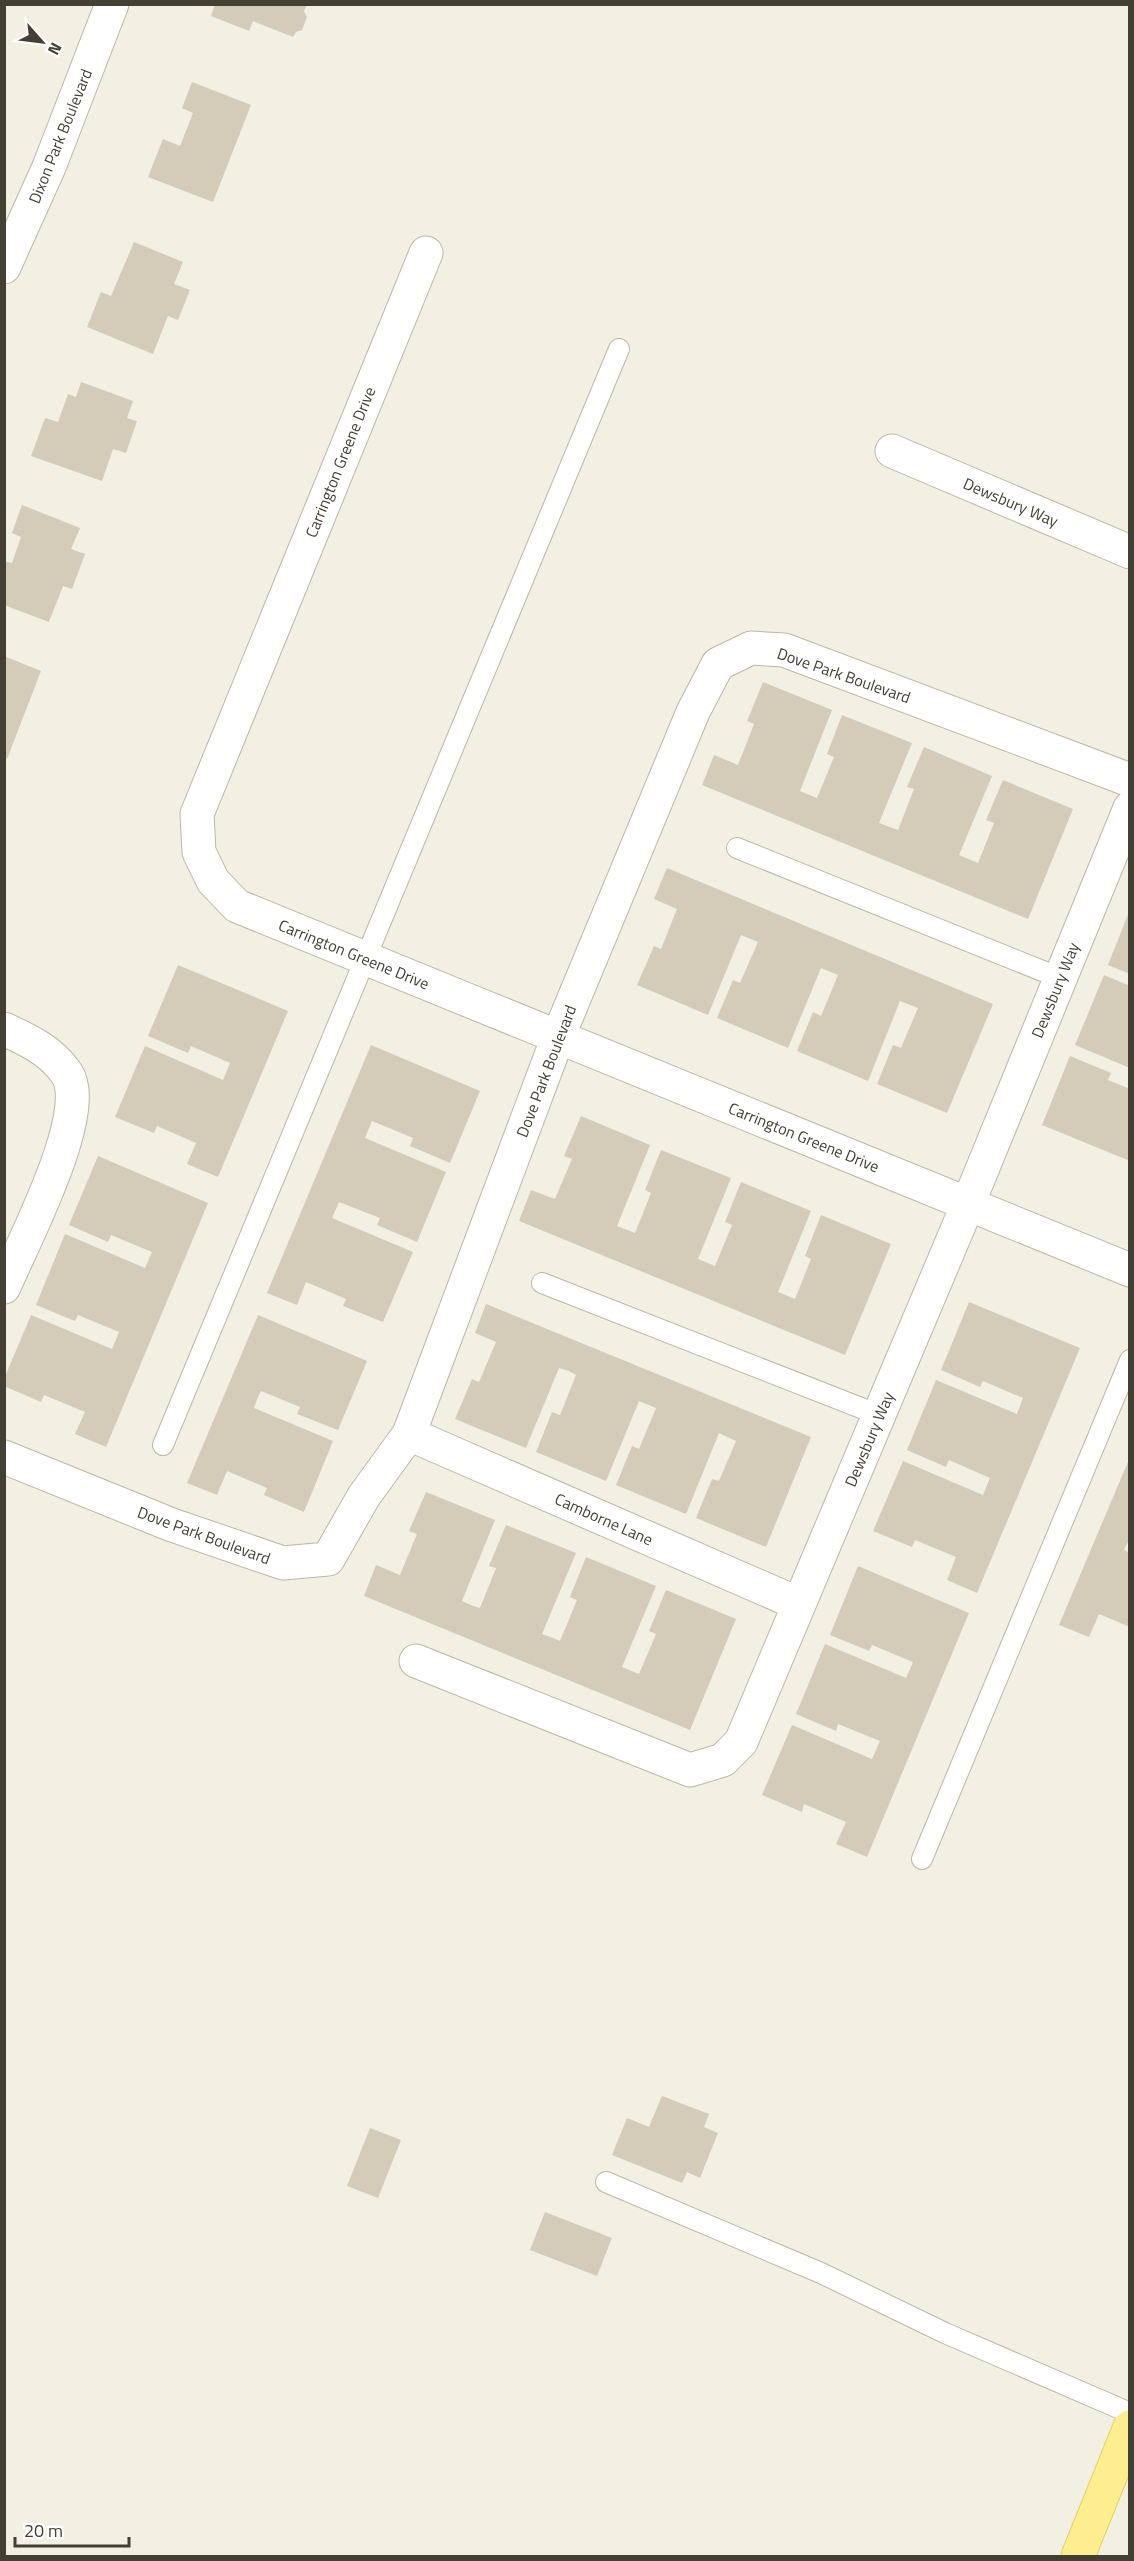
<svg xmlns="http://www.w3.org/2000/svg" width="1134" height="2561" viewBox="0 0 1134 2561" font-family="'Titillium Web',sans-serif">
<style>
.building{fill:#d4ccb8}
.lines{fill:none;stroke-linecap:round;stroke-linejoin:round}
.service-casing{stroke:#bdb8a5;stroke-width:22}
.minor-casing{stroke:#bdb8a5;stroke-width:35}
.primary-casing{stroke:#e6cf5c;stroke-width:35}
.service{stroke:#fff;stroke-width:20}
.minor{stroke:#fff;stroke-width:33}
.primary{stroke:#ffee8f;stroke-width:33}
.labels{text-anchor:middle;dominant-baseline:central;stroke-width:5;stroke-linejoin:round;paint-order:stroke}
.street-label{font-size:16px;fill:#443f33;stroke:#fff}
</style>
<rect width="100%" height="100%" fill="#f2efe3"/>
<!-- building -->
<path class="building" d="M215 4H307L304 11 307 17 302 30 296 32 293 37 253 21 249 31 211 16Z
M192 82 251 105 213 202 148 177 163 139 180 146 193 113 182 108Z
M134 242 183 262 174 284 190 290 178 320 168 316 153 354 87 327 101 292 111 296Z
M81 382 133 401 127 418 137 421 126 453 113 449 102 481 31 456 45 418 58 422 68 394 76 397Z
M22 505 80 528 71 549 85 554 72 589 63 586 49 622 4 605V561L12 563 21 537 12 533Z
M4 656 41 671 7 759 4 758Z
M763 682 832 710 800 791 817 798 834 757 827 754 842 715 912 743 879 823 898 830 914 789 907 787 924 747 992 776 959 855 978 863 994 823 986 820 1003 780 1073 809 1028 919 702 785 714 755 738 765 754 724 747 721Z
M667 868 993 1004 947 1113 877 1084 893 1045 901 1048 918 1008 900 1001 868 1081 797 1051 813 1012 821 1016 838 975 821 968 788 1048 717 1018 733 980 740 983 758 942 741 935 708 1015 637 985 654 946 661 949 677 909 654 899Z
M1129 912H1130V974L1108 965Z
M178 965 288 1011 218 1177 187 1164 196 1143 157 1126 154 1133 115 1117 145 1046 223 1080 230 1063 191 1046 188 1053 148 1036Z
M1104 975 1130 986V1068L1075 1045Z
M371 1045 480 1091 450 1163 410 1146 413 1138 372 1121 365 1138 446 1172 417 1242 377 1225 380 1218 339 1202 332 1218 413 1252 383 1322 343 1306 346 1299 306 1282 297 1305 267 1293Z
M1070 1056 1111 1073 1108 1080 1130 1089V1161L1042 1125Z
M581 1116 650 1145 617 1226 635 1233 651 1193 645 1190 661 1150 731 1178 698 1259 708 1263 715 1266 732 1225 725 1222 741 1182 811 1211 778 1292 795 1299 811 1259 805 1256 821 1215 891 1244 845 1355 519 1221 531 1190 555 1199 572 1159 564 1156Z
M98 1156 208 1203 106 1447 75 1434 85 1412 44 1395 41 1402 4 1386V1379L31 1315 112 1349 119 1332 78 1315 75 1321 36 1305 65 1234 145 1268 152 1252 111 1235 108 1242 69 1225Z
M969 1302 1080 1348 977 1593 947 1580 956 1557 915 1540 912 1547 873 1531 903 1461 983 1495 990 1478 949 1460 946 1467 907 1450 936 1380 1017 1414 1023 1398 983 1381 980 1387 941 1370Z
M486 1304 811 1437 766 1547 696 1518 712 1479 719 1481 736 1441 719 1433 686 1514 616 1485 632 1446 639 1449 656 1408 639 1401 606 1481 536 1452 552 1412 560 1415 576 1375 569 1371 559 1368 526 1448 455 1419 472 1379 479 1382 496 1342 475 1333Z
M258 1315 367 1361 338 1430 297 1414 300 1407 261 1391 258 1397 254 1408 333 1441 304 1512 264 1495 267 1488 227 1471 217 1495 187 1483Z
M1130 1457V1538L1124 1550 1130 1553V1627L1099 1614 1089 1637 1059 1625Z
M426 1492 495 1520 462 1601 473 1606 480 1608 496 1568 489 1566 506 1525 576 1553 542 1634 553 1638 560 1641 577 1600 570 1597 586 1557 656 1586 622 1667 639 1674 656 1634 649 1631 666 1590 736 1619 690 1730 364 1596 376 1565 400 1575 417 1534 409 1531Z
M858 1566 969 1613 867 1857 836 1844 846 1822 804 1804 802 1812 762 1795 792 1725 872 1759 880 1741 838 1724 836 1731 796 1714 825 1644 906 1678 913 1662 872 1645 869 1651 830 1635Z
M662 2096 709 2114 704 2127 718 2133 700 2178 687 2172 682 2183 612 2155 627 2118 649 2127Z
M370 2128 401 2140 378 2198 347 2186Z
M545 2212 612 2238 597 2276 530 2250Z"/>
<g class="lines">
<!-- service casing -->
<g class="service-casing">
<path id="service" d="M737 848 1060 978
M542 1283 879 1415
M163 1445 619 349
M922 1859 1130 1360
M606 2182 821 2273 945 2333 1130 2413"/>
</g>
<!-- minor casing -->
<g class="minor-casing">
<path id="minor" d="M426 253 197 814 199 852 213 881 237 906 1130 1270
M4 267 49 167 112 4
M892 451 1130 552
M4 1029C28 1040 52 1051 67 1074 92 1113 22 1244 4 1287
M409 1434 799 1604
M4 1457 172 1525 283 1563 328 1559 364 1496 409 1434 558 1037 693 712 718 664 751 648 784 650 1130 780
M416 1661 690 1770 723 1760 741 1742 968 1204 1130 808"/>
</g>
<!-- primary casing -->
<g class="primary-casing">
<path id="primary" d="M1078 2556 1130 2427"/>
</g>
<!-- service -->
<use href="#service" class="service"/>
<!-- minor -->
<use href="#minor" class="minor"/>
<!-- primary -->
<use href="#primary" class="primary"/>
</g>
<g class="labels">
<!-- street labels -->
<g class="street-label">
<text transform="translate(60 136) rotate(-68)">Dixon Park Boulevard</text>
<text transform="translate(340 462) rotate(-68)">Carrington Greene Drive</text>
<text transform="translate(1011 502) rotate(23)">Dewsbury Way</text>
<text transform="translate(844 675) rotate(19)">Dove Park Boulevard</text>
<text transform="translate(354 954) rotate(22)">Carrington Greene Drive</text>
<text transform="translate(1055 990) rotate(-68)">Dewsbury Way</text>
<text transform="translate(546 1071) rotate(-69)">Dove Park Boulevard</text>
<text transform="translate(804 1137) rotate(22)">Carrington Greene Drive</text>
<text transform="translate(869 1439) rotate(-67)">Dewsbury Way</text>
<text transform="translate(604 1519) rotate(24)">Camborne Lane</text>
<text transform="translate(204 1535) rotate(20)">Dove Park Boulevard</text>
</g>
</g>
<!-- border -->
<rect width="1134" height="2561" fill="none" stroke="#443f33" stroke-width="12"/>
<!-- north arrow -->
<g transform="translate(42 42) rotate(118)" stroke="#ffffff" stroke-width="4.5" paint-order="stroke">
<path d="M0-4.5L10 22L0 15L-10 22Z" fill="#443f33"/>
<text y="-9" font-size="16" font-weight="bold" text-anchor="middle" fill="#443f33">N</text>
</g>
<!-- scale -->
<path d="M15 2537v9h114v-9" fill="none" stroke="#443f33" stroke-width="3"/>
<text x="24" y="2537" font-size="18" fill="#443f33" stroke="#ffffff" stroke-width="4.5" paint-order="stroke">20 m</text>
</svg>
